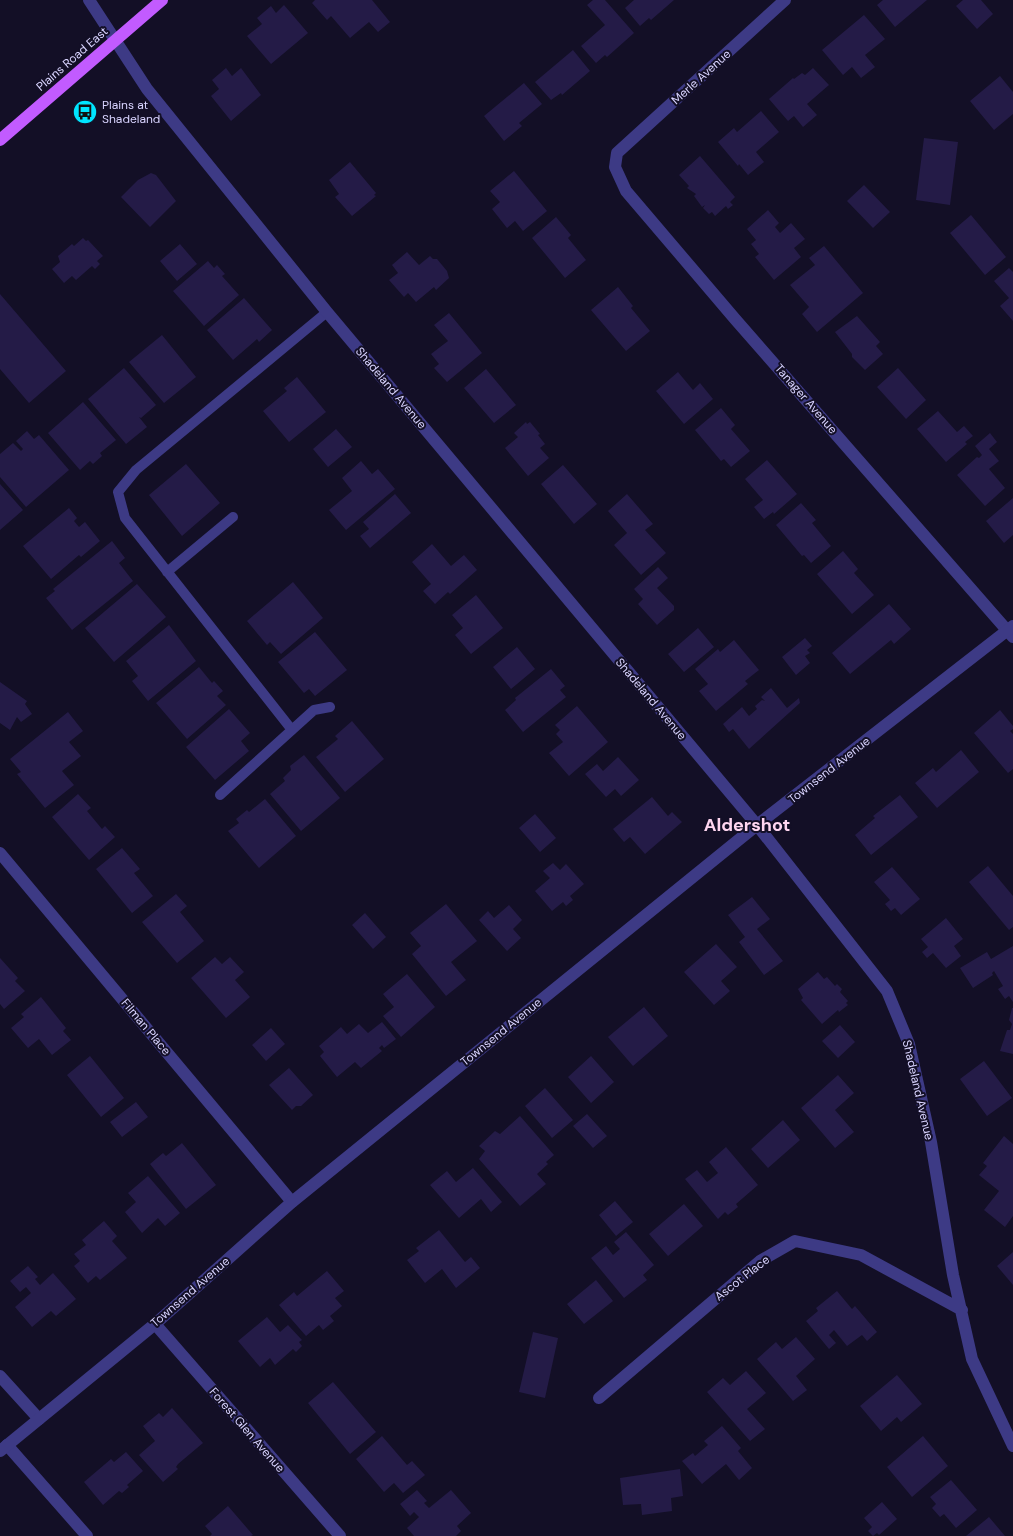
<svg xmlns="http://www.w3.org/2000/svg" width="1013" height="1536" viewBox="0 0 1013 1536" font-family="'DM Sans',sans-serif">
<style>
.building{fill:#241b47}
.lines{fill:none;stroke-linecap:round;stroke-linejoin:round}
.service{stroke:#3d3a85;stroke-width:10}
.minor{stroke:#3d3a85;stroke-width:12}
.tertiary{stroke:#3d3a85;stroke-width:12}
.primary{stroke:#c25bff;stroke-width:12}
.labels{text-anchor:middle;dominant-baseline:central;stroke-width:4;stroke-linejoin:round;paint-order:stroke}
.street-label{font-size:12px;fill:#d9d4ff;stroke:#130f26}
.poi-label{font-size:12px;fill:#d9d4ff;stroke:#130f26;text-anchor:start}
.district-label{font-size:18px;font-weight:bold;fill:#ffd6f0;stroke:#130f26}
</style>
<rect width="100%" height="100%" fill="#130f26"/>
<!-- building -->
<path class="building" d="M315 0H372L390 22 378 32 369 22 350 38 331 16 327 20 312 3Z
M593 0H605L634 33 607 57 605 55 596 63 581 46 605 25 587 5Z
M634 0H674L651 20 649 18 640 26 625 8Z
M883 0H927L895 27 877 5Z
M963 0H981L993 14 977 29 956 6Z
M284 5 308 33 271 64 247 36 262 24 257 18 271 6 276 13Z
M864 15 885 39 865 55 875 67 861 78 852 67 843 75 822 50Z
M573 50 590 71 562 95 561 93 551 100 535 82Z
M226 68 232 76 241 68 261 95 231 121 211 96 219 89 212 80Z
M813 68 829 85 807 104 817 115 803 127 794 116 788 121 769 99 793 78 794 79 802 73 805 75Z
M1000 76 1013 92V114L994 130 970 101Z
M524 83 542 104 519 123 522 126 504 141 484 116Z
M761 111 779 132 756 152 764 162 748 175 739 164 738 166 718 142 734 128 737 132Z
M924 138 958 142 950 205 916 200Z
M700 156 735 197 730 202 733 205 728 209 726 206 715 216 712 212 709 214 703 208 705 205 702 207 694 196 696 194 687 188 689 186 679 175Z
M350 162 376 193 374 195 376 196 352 216 335 197 339 194 329 180Z
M514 171 547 211 523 231 515 221 507 228 492 209 500 202 490 191Z
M151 173 156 175 176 201 150 227 121 197 138 180Z
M864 185 890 212 873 228 847 201Z
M768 210 779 223 775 227 780 233 791 223 805 239 794 248 801 257 774 280 755 257 759 254 751 244 756 240 747 229Z
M971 215 1006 257 985 275 950 233Z
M556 217 571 235 568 238 586 260 565 278 532 238Z
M83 238 86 241 88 240 103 256 97 261 100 264 95 269 92 266 76 280 72 276 64 283 52 269 60 262 58 256 72 244 74 246Z
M180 244 197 264 177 281 160 261Z
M824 246 863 293 817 332 802 314 809 307 790 285 815 265 809 258Z
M407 252 419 265 430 256 433 259H437L447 271 449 278 436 290 434 287 416 302 408 293 404 297 389 280 398 273 392 265Z
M208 261 214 268 217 265 225 274 222 276 239 295 204 326 173 291Z
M1009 268 1013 272V321L1000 306 1009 298 994 281Z
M618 287 633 306 631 308 650 331 626 351 591 310Z
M0 294 66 371 29 403 0 369Z
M244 298 272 330 259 342 257 339 233 360 207 330Z
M449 313 482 353 447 382 434 368 439 364 431 354 448 341 434 325Z
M857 316 880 342 876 346 883 354 865 370 852 357V354L835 332Z
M162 335 196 377 164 403 129 362Z
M124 368 156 405 141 418 139 417 147 427 126 444 88 399Z
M898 368 926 400 906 419 877 387Z
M486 369 516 405 494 423 464 388Z
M678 372 693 390 700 383 713 399 684 424 656 391Z
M297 377 326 412 289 442 263 411 287 391 284 388Z
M83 402 116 440 100 453 102 456 93 464 90 461 80 470 48 433Z
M721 408 735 425 731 429 750 451 731 467 724 459 721 461 695 430Z
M938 411 957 432 964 426 973 436 965 442 967 444 946 462 917 429Z
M526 422 527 424 530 422 540 434 538 435 545 444 540 448 549 458 528 476 505 448 518 437 514 433Z
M336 429 352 447 328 467 313 449Z
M27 431 34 439 39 435 69 470 26 507 0 477V454L13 443 21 451 23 449 16 441Z
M990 433 997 442 989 449 999 461 989 469 1005 488 985 506 957 475 977 457 979 458 982 455 975 446Z
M767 460 797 494 774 514 773 512 764 519 754 507 763 500 745 479Z
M361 461 372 474 378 469 395 489 346 530 329 510 352 491 342 478Z
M186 464 220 503 182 536 149 495Z
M563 465 597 504 574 524 541 484Z
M0 484 23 510 0 530Z
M395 494 411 513 370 548 360 536 369 529 363 522Z
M627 494 653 524 645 530 666 553 641 575 614 545 627 533 608 511Z
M1013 498V535L1004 543 986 521Z
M801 503 816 520 812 523 831 546 811 563 804 555 802 556 776 525Z
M69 508 77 518 74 521 79 527 85 522 100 541 81 557 79 555 51 579 23 546Z
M112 541 125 558 119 563 133 581 72 630 46 598 55 591 53 589Z
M432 544 451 566 464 555 477 570 450 594 448 592 435 604 423 591 431 584 412 562Z
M843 551 858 569 854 573 874 595 852 614 817 574Z
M658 567 668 578 657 588 674 606V610L657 625 638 604 643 599 634 589Z
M293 582 323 618 281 654 270 642 267 645 247 621Z
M137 584 166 617 114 662 85 628Z
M476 595 503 628 471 654 455 635 463 628 452 615Z
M889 604 911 629 894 644 891 640 850 674 832 653Z
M169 625 196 661 148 701 132 681 138 676 126 661Z
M698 628 714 647 684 672 668 654Z
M315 632 347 670 315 696 309 689 304 693 278 662Z
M805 638 812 646 807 650 810 653 805 656 810 663 796 675 782 657Z
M734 640 759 670 745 681 748 684 716 711 699 691 708 684 695 669 718 649 720 652Z
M517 647 535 669 511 689 493 667Z
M199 667 212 683 214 681 223 691 217 696 226 705 187 739 156 703Z
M551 669 565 686 560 690 566 697 523 732 505 710 516 700 515 698Z
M0 682 27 701 25 704 32 714 21 722 17 717 10 730 0 723Z
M771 688 787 708 799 698 800 703 749 749 733 729 729 732 723 724 742 707 749 716 757 709 755 706 762 700 765 701 761 697Z
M577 706 608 742 569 776 549 753 563 742 556 734 560 730 555 725Z
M229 709 250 733 241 741 249 751 215 780 186 747Z
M1000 710 1013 726V729L1010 731 1013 734V769L1008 773 974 733Z
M68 712 83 731 69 742 81 756 62 771 74 785 45 808 17 774 21 772 10 759Z
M352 721 384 759 345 792 316 757 338 739 335 736Z
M961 750 979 772 937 808 915 783 933 768 936 772Z
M304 755 340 798 301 831 270 794 285 781 283 778 291 770 290 766Z
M618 757 639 780 621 796 615 789 606 797 585 774 597 764 603 771Z
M78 794 91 808 87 811 102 829 105 826 115 837 89 860 52 817Z
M900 795 918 817 871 855 855 835 875 818 873 816Z
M652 797 668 816 672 812 682 822 645 854 630 837 624 842 613 829Z
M265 799 296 836 259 868 228 831 239 823 236 819 247 810 249 812Z
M535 814 556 838 540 852 519 828Z
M122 848 140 869 134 873 153 896 132 913 96 869Z
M553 863 560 870 566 864 584 884 570 896 573 900 566 906 563 902 552 911 535 891 550 878 543 871Z
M988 866 1013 896V927L1009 930 969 882Z
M892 867 920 899 901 915 895 908 891 911 885 904 890 900 874 882Z
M176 894 187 906 180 912 204 941 177 963 142 922Z
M752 897 770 919 757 929 783 961 764 975 739 942 745 937 728 915Z
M446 904 477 941 451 962 466 980 446 996 412 954 421 946 410 933Z
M509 905 522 920 513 929 521 938 507 951 479 920 488 911 494 918Z
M365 913 386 937 373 949 352 925Z
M946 918 963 939 954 946 961 956 946 968 933 953 927 958 922 952 928 947 921 939Z
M716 944 737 967 721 981 730 991 714 1005 684 972Z
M1013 946V1002L1009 996 1005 999 998 989 1003 986 994 971 992 973 993 975 973 988 960 968 987 952 991 959Z
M215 957 222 964 230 957 244 972 235 980 250 997 226 1018 191 978Z
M0 958 18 978 15 981 25 991 4 1009 0 1004Z
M818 972 824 979 827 977 835 986 837 984 842 989 840 992 848 1001 846 1003 848 1005 839 1012 838 1010 822 1024 801 1000 803 998 798 989Z
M407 974 435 1007 401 1037 383 1016 394 1007 383 994Z
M41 997 66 1028 63 1031 71 1040 52 1055 39 1039 28 1048 11 1028 24 1017 21 1014Z
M644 1007 668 1036 633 1066 608 1037Z
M1012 1008H1013V1054L1000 1051 1007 1030H1010L1012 1024 1009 1020Z
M382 1022 396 1039 384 1048 382 1045 379 1048 382 1051 361 1068 355 1062 337 1077 320 1056 324 1052 319 1046 341 1027 347 1034 359 1024 368 1033Z
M840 1025 855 1042 838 1058 822 1041Z
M271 1028 285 1044 266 1061 252 1045Z
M90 1056 124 1098 101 1117 67 1075Z
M591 1056 614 1082 591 1103 568 1077Z
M984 1061 1012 1098 987 1116 960 1079Z
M289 1068 313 1095 301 1106H296L292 1110 269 1085Z
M838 1075 854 1093 835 1110 854 1132 835 1148 801 1108Z
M545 1088 573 1120 552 1138 525 1106Z
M136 1102 148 1117 122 1137 110 1122Z
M587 1114 607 1136 593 1148 573 1126Z
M520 1116 554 1155 546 1162 548 1164 537 1174 546 1184 520 1206 479 1159 485 1151 479 1146 495 1131 500 1134Z
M783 1120 800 1140 768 1168 751 1149Z
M1004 1136 1013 1144V1216L1005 1227 984 1210 999 1191 979 1175 987 1166 983 1163Z
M182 1143 216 1185 186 1209 150 1164 163 1153 166 1156Z
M726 1147 758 1185 736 1204 738 1207 728 1215 725 1212 718 1219 685 1179 697 1170 707 1182 718 1173 709 1162Z
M473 1168 502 1202 491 1212 481 1199 459 1218 430 1185 447 1171 456 1182Z
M148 1176 180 1213 165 1226 158 1218 142 1233 125 1212 136 1202 128 1193Z
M615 1201 633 1222 616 1236 599 1215Z
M684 1204 703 1226 668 1256 649 1234Z
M104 1221 117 1236 112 1241 127 1258 100 1280 96 1276 88 1283 74 1266 80 1261 74 1254 86 1245 82 1240Z
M439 1230 465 1262 471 1257 480 1268 456 1288 442 1269 425 1283 407 1260 419 1251 416 1248Z
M626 1232 654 1265 643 1275 647 1280 624 1298 591 1258 606 1246 613 1255 620 1249 614 1242Z
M1013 1252V1285L997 1266Z
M28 1266 38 1277 35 1279 40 1285 53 1273 76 1299 56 1316 51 1311 32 1327 15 1307 31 1293 26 1287 20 1292 10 1281Z
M327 1271 344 1291 335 1298 342 1306 330 1316 334 1321 323 1330 319 1325 306 1336 279 1305 294 1292 297 1296Z
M596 1280 613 1301 584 1324 567 1304Z
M837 1291 852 1309 855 1306 877 1332 867 1341 862 1335 847 1346 834 1330 829 1335 836 1343 829 1349 806 1321 818 1311 816 1308Z
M267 1317 280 1332 288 1325 302 1340 299 1342 302 1346 296 1352 293 1349 275 1365 270 1358 260 1367 238 1341Z
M533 1332 558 1338 545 1398 519 1392Z
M796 1337 815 1359 796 1376 807 1390 793 1401 757 1359 776 1342 782 1349Z
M746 1371 766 1393 747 1409 765 1429 750 1441 707 1392 723 1378 730 1385Z
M897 1375 922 1404 901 1422 897 1417 881 1431 860 1406Z
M333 1382 376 1432 350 1454 308 1403Z
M172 1408 203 1443 178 1464 176 1467 178 1469 163 1482 139 1455 155 1441 143 1426 159 1413 163 1417Z
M722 1426 741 1448 738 1451 752 1468 739 1480 726 1464 702 1484 682 1461 693 1453 695 1456 708 1445 704 1441Z
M382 1436 407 1465 412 1461 425 1475 403 1493 394 1483 384 1492 356 1459Z
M923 1436 948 1466 912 1497 887 1467Z
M126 1452 143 1471 127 1485 129 1487 122 1493 119 1491 103 1505 84 1482 111 1459 114 1462Z
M680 1469 683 1496 671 1498 672 1511 642 1515 641 1504 623 1505 620 1478Z
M951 1480 977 1510 956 1528 944 1514 940 1517 932 1508 936 1504 930 1497Z
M417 1490 427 1501 424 1503 429 1508 451 1490 471 1513 457 1526 461 1531 456 1536H414L407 1528 419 1517 414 1512 410 1516 400 1504Z
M882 1502 897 1519 879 1535 877 1533 873 1536 868 1531 872 1527 864 1518Z
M228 1506 253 1535 251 1536H210L212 1534 205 1526Z
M989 1517 1005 1536H966Z"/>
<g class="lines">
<!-- service -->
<path class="service" d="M167 572 233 517
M292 730 125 518 118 492 136 470 327 312
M220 795 314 710 330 707"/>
<!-- minor -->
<path class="minor" d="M89 0 147 89 327 312 757 825 887 991 909 1044 931 1142 953 1275 972 1359 1013 1446
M785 0 617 153 615 167 626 191 735 319 1013 637
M0 853 292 1202
M155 1324 340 1536
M0 1376 39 1419
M599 1398 760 1261 795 1241 861 1255 962 1310
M7 1445 87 1536"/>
<!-- tertiary -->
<path class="tertiary" d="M0 1451 155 1324 292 1202 757 825 1013 626"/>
<!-- primary -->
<path class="primary" d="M0 140 162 0"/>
</g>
<!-- icons -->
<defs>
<g id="bus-disc" transform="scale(1.25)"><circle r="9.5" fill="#00e5ff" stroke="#130f26"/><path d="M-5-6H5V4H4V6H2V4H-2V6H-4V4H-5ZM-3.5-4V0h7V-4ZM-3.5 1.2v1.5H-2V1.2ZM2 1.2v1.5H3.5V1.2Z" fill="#111"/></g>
</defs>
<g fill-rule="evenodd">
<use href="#bus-disc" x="85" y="112"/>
</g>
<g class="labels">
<!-- street labels -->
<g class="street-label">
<text transform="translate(72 59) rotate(-41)">Plains Road East</text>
<text transform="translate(701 77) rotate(-42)">Merle Avenue</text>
<text transform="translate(391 388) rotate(50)">Shadeland Avenue</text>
<text transform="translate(806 399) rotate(49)">Tanager Avenue</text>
<text transform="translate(651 699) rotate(50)">Shadeland Avenue</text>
<text transform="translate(829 770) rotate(-38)">Townsend Avenue</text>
<text transform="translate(146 1027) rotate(50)">Filman Place</text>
<text transform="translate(501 1032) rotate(-39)">Townsend Avenue</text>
<text transform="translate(918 1090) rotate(77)">Shadeland Avenue</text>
<text transform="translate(742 1278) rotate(-38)">Ascot Place</text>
<text transform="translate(190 1292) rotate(-41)">Townsend Avenue</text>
<text transform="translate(247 1430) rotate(49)">Forest Glen Avenue</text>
</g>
<!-- poi labels -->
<g class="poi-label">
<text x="102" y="105">Plains at<tspan x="102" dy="14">Shadeland</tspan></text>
</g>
<!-- district labels -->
<g class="district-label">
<text x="747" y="825">Aldershot</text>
</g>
</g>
</svg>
